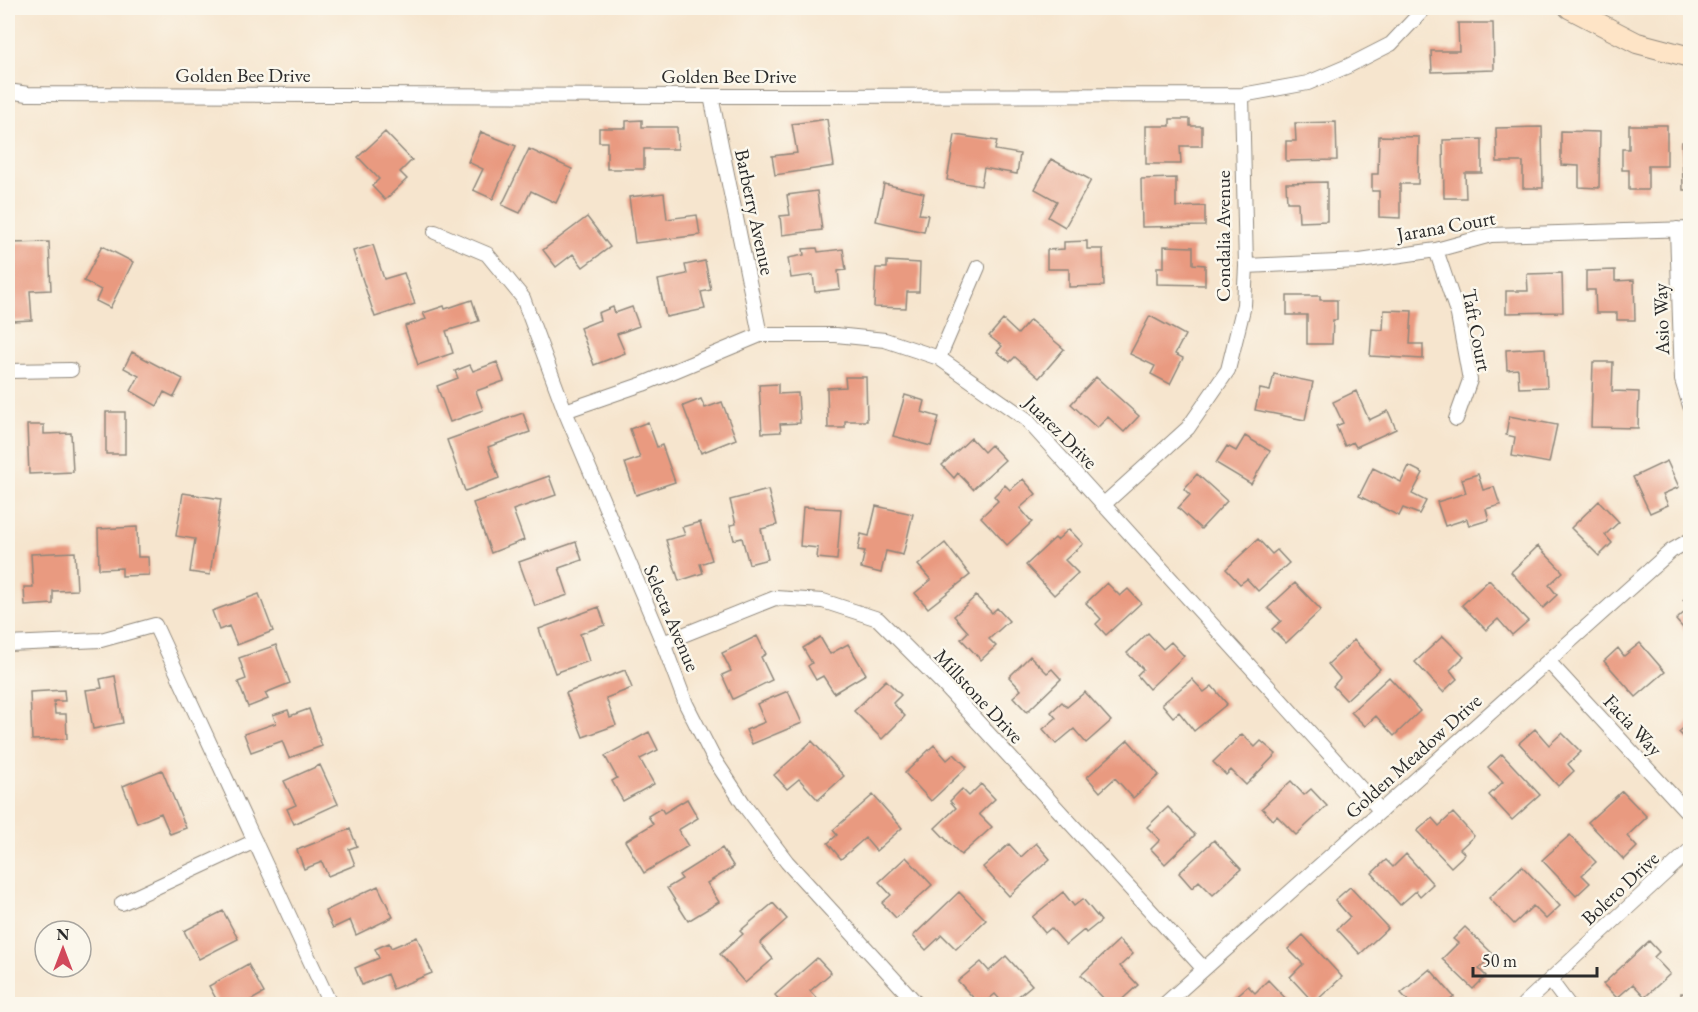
<svg xmlns="http://www.w3.org/2000/svg" width="1698" height="1012" viewBox="0 0 1698 1012" font-family="'EB Garamond',serif">
<style>
.building{fill:#e99a80}
.lines{fill:none;stroke-linecap:round;stroke-linejoin:round}
.street-casing{stroke:#90887c;stroke-width:16}
.secondary-casing{stroke:#90887c;stroke-width:22}
.street{stroke:#fff;stroke-width:14}
.secondary{stroke:#fee4c6;stroke-width:20}
.labels{text-anchor:middle;dominant-baseline:central;stroke-width:5;stroke-linejoin:round;paint-order:stroke}
.street-label{font-size:20px;fill:#2b2b2b;stroke:#fbf7ec}
</style>
<rect width="100%" height="100%" fill="#fbf7ec"/>
<filter id="ink" filterUnits="userSpaceOnUse"><feTurbulence type="fractalNoise" baseFrequency=".0167" numOctaves="2"/><feDisplacementMap in="SourceGraphic" scale="12" xChannelSelector="R" yChannelSelector="G"/><feConvolveMatrix kernelMatrix="1 2 1 2 8 2 1 2 1" color-interpolation-filters="sRGB"/></filter>
<filter id="wash" filterUnits="userSpaceOnUse"><feTurbulence type="fractalNoise" baseFrequency=".008" numOctaves="4" result="noise"/><feDisplacementMap in="SourceGraphic" scale="24" xChannelSelector="R" yChannelSelector="G"/><feGaussianBlur stdDeviation="1.35" result="paint"/><feColorMatrix in="noise" values="0 0 0 0 0 0 0 0 0 0 0 0 0 0 0 0 0 1.4 0 .05"/><feComposite in="paint" operator="in"/></filter>
<g filter="url(#wash)">
<rect width="100%" height="100%" fill="#f6e5ce"/>
<g id="blocks">
<!-- building -->
<path class="building" d="M1458 23H1493L1494 70 1432 72 1431 51H1459Z
M827 119 834 166 775 175 772 156 797 153 792 124Z
M1170 119H1190V126H1202V146H1180L1181 164H1146V126H1170Z
M642 120V127H677L678 149H644V169H607V142H599V128H626V121Z
M1336 122 1337 160 1286 161V141H1296L1295 123Z
M1629 125H1667V166H1648V190H1629V170H1622V149H1629Z
M1542 127 1543 188H1523V162H1497L1496 128Z
M1561 131 1600 132 1599 188 1579 187V166L1561 165Z
M385 132 412 160 400 172 407 179 385 200 372 186 379 179 358 157Z
M481 132 516 146 493 199 473 190 483 169 468 162Z
M955 135 997 141 995 150 1020 154 1017 174 984 168 981 186 947 180Z
M1379 136 1419 137 1418 184H1400V218L1379 217V191H1372V174H1378Z
M1482 139V173H1465L1466 198H1444L1443 140Z
M1682 142H1690V190H1683Z
M529 149 572 169 556 203 531 191 520 213 502 205Z
M1051 159 1091 180 1065 227 1048 217 1057 201 1035 189Z
M1176 178V207L1205 206V226L1142 227 1141 179Z
M1327 182V221L1299 222 1298 202H1287L1286 183Z
M884 184 924 193 919 214 928 215 924 232 876 221Z
M817 191 822 230 782 235 780 216 790 215 787 195Z
M664 193 667 219 697 215 700 235 635 243 629 197Z
M587 217 610 247 583 267 573 254 556 267 543 250Z
M1087 241V249H1103L1104 286 1069 287V269H1047V250L1064 249V242Z
M49 242 51 290 30 291 32 320 13 321 12 285 8 286V269H13L12 243Z
M373 245 384 279 404 273 415 304 375 317 353 251Z
M102 246 133 262 110 308 96 301 101 290 84 281Z
M1164 246 1193 247V264L1205 265V285L1157 284V267H1164Z
M817 248 818 252 843 249 846 270 838 271 840 289 815 292 813 275 791 278 788 258 804 255 803 249Z
M705 261 711 290 701 292 705 309 666 317 658 280 687 274 685 265Z
M887 261 920 263 919 292H907L906 308 874 307 876 268H887Z
M1615 270V281L1634 280 1635 320H1617V313H1596L1595 290H1586V271Z
M1562 273 1563 312 1506 313V291H1528L1527 274Z
M1287 296H1320V300H1337V320H1333L1332 344H1307V315H1287Z
M472 300 479 321 446 331 453 353 418 365 405 326 426 319 423 313 444 306 445 309Z
M613 307 615 313 632 307 639 326 617 334 625 353 594 365 580 328 600 320 598 313Z
M1384 310 1412 311 1410 344H1423V359L1370 356 1372 329 1383 330Z
M1150 316 1185 335 1175 354 1183 358 1170 384 1151 374 1155 366 1130 354Z
M1003 320 1018 334 1030 320 1064 349 1039 378 1015 357 1010 362 997 352 1002 346 989 336Z
M1545 348 1547 387 1519 388 1518 369 1507 370 1506 350Z
M132 352 183 379 174 397 164 392 157 406 131 391 139 376 124 368Z
M497 362 504 381 476 391 483 410 450 422 437 386 458 378 455 371 470 365 473 371Z
M1593 362H1613L1612 391 1639 392 1638 428 1591 427Z
M1274 374 1313 382 1305 420 1255 410 1260 389 1270 391Z
M845 377H866L867 421H845V428H828L827 388 846 387Z
M1096 377 1139 416 1124 432 1108 417 1097 428 1071 404Z
M778 384V394L798 393 800 423 780 424 781 432 762 433 759 385Z
M1356 391 1369 420 1388 411 1396 429 1356 447 1353 442 1345 446 1336 426 1343 423 1333 402Z
M905 395 925 401 922 412 939 417 931 446 893 436Z
M701 399 705 408 722 402 736 439 701 453 683 406Z
M106 412H125V454H106Z
M523 413 530 432 488 447 499 478 465 491 447 440Z
M1509 416 1557 425 1549 463 1512 456 1515 437 1506 435Z
M648 422 657 447 662 445 675 482 636 495 625 463 640 458 630 429Z
M27 425H44V434L71 433 73 472 29 474Z
M1245 436 1270 451 1251 484 1216 463 1227 446 1236 451Z
M971 438 984 452 991 445 1005 460 973 489 958 473 954 478 942 465Z
M1667 461 1679 487 1663 494 1668 505 1650 513 1633 477Z
M1409 466 1423 473 1412 494 1426 501 1419 514 1403 508 1399 516 1359 496 1373 468 1401 482Z
M1197 474 1227 501 1201 529 1178 508 1190 495 1184 489Z
M1478 474 1483 490 1494 487 1500 505 1486 509 1489 520 1469 526 1467 519 1445 526 1437 502 1466 493 1462 479Z
M549 476 556 495 513 510 524 540 491 553 473 503Z
M1023 479 1036 494 1020 508 1032 522 1007 545 981 517 998 501 994 496 1005 485 1010 490Z
M768 490 777 525 761 529 768 559 749 564 742 538 734 540 730 525 736 524 730 500Z
M183 493 221 499 210 575 190 572 195 539 176 536Z
M1599 501 1619 522 1605 535 1612 543 1599 556 1571 528Z
M876 506 913 514 903 555 886 551 881 573 861 568 865 551 858 550 861 534 869 536Z
M803 507 841 509 837 560 817 558 818 548 800 546Z
M700 522 712 560 700 564 703 573 679 581 666 540 685 535 682 527Z
M137 527 138 557H148L149 575 122 576V568L99 569 98 529Z
M1069 529 1083 544 1065 560 1078 573 1054 595 1026 565 1055 538 1057 540Z
M1258 539 1272 554 1277 550 1289 563 1258 591 1247 579 1240 584 1226 569Z
M576 542 582 560 559 568 568 595 535 606 519 562Z
M945 543 970 575 928 608 915 593 931 580 918 565Z
M1538 546 1563 572 1549 585 1557 595 1543 608 1511 572Z
M75 552 77 590 53 591V604L25 606 24 587H33L31 554Z
M1489 580 1528 621 1512 635 1498 619 1486 630 1462 605Z
M1107 583 1120 596 1128 589 1141 603 1106 635 1096 624 1101 619 1086 603Z
M1295 583 1321 610 1286 643 1272 629 1281 621 1268 608Z
M1690 593V636L1676 620 1690 607 1683 600Z
M259 594 273 631 237 645 229 626 219 630 212 611Z
M976 596 992 613 997 608 1009 621 989 639 996 646 981 660 961 639 968 632 954 616Z
M599 607 605 625 580 634 589 661 555 673 539 629Z
M1148 633 1163 649 1171 642 1184 656 1149 689 1137 675 1143 669 1127 653Z
M757 636 766 654 761 657 772 680 733 699 722 675 731 671 722 653Z
M1443 636 1464 657 1450 670 1457 679 1443 692 1415 662Z
M820 637 830 654 848 644 866 674 834 693 823 676 816 680 808 666 812 663 803 648Z
M1354 640 1380 669 1346 700 1333 686 1340 678 1328 664Z
M1640 643 1665 672 1636 697 1604 661 1618 648 1624 656Z
M276 645 290 683 265 693 268 699 248 707 238 682 246 679 239 658Z
M1030 656 1047 673 1052 669 1061 679 1027 712 1013 697 1021 690 1009 677Z
M625 670 632 688 606 698 616 725 583 737 566 693Z
M115 676 123 723 93 729 86 690 102 688 100 679Z
M1389 677 1420 711 1394 736 1376 716 1365 726 1351 712Z
M1192 679 1204 692 1212 686 1227 704 1194 731 1179 712 1173 717 1162 704Z
M886 680 901 695 893 703 905 716 882 739 854 711Z
M64 690 65 701H54L55 714H66L67 739 32 740 30 692Z
M788 691 802 723 752 744 746 730 765 722 757 704Z
M1085 692 1111 721 1086 743 1074 729 1056 744 1043 729 1056 718 1051 712 1062 702 1067 707Z
M309 709 322 746 289 758 282 741 251 752 244 734 276 723 273 715 288 710 290 716Z
M1690 722V744L1679 732Z
M1535 729 1549 745 1562 733 1581 752 1568 764 1574 771 1558 786 1519 743Z
M649 732 658 750 640 759 654 784 623 801 612 781 617 778 605 756Z
M1242 734 1255 747 1261 741 1276 754 1246 785 1231 770 1226 775 1213 762Z
M1128 740 1159 775 1133 798 1115 778 1100 792 1087 777Z
M812 741 844 776 818 800 799 779 787 789 774 775Z
M934 745 947 760 954 754 967 767 931 801 905 773Z
M1502 754 1540 795 1512 820 1489 795 1503 782 1488 767Z
M320 765 338 804 294 824 287 809 296 805 284 781Z
M162 770 186 828 170 834 161 813 137 823 123 786Z
M1291 781 1304 795 1311 789 1327 806 1296 835 1277 816 1273 820 1262 808Z
M981 784 995 799 979 814 992 827 961 855 935 828 956 808 950 801 962 789 969 796Z
M1622 791 1647 817 1627 836 1637 847 1624 860 1588 822Z
M873 795 902 828 876 851 865 838 841 859 828 843 837 835 833 830Z
M687 799 698 818 678 830 688 846 644 873 625 841 653 824 648 816 661 808 664 813Z
M1168 807 1195 835 1165 864 1151 849 1160 840 1147 827Z
M1453 813 1474 836 1460 849 1465 854 1451 867 1417 831 1432 818 1439 826Z
M350 829 357 846 349 849 355 865 328 876 322 862 304 869 297 850Z
M1570 835 1596 862 1582 875 1590 883 1576 896 1542 860Z
M1214 840 1241 869 1213 895 1199 881 1192 888 1179 873Z
M1036 843 1050 859 1009 896 983 867 1009 844 1021 857Z
M722 848 734 867 707 883 719 902 688 921 667 888 682 879 679 875Z
M1406 854 1433 884 1420 896 1416 891 1400 905 1372 873 1386 860 1393 867Z
M906 857 932 885 896 918 882 903 891 895 879 882Z
M1522 866 1560 906 1546 919 1533 906 1514 924 1489 898Z
M378 886 393 917 356 935 350 920 333 928 325 911Z
M1350 887 1388 928 1360 954 1337 929 1350 917 1335 900Z
M959 892 986 920 956 949 942 935 926 950 913 936Z
M1063 892 1074 906 1083 899 1101 921 1086 933 1084 930 1066 945 1051 928 1045 933 1032 917Z
M773 903 787 919 760 943 773 959 745 983 720 954 743 934 740 931Z
M223 911 238 939 199 959 184 931Z
M1465 927 1493 954 1479 969 1486 976 1473 989 1442 959 1458 943 1453 939Z
M1303 935 1342 977 1314 1003 1290 977 1303 964 1288 949Z
M417 937 432 973 393 989 387 974 362 985 355 968 379 958 375 949 389 943 391 948Z
M1119 940 1133 954 1120 966 1138 985 1117 1004H1109L1081 975Z
M1649 941 1659 952 1654 957 1670 974 1645 997 1633 984 1617 998 1603 984Z
M1006 956 1032 985 1009 1004H1004L995 994 983 1004H979L958 981 981 962 989 971Z
M817 958 831 973 810 991 822 1004H783L775 995Z
M248 964 264 993 244 1004H219L209 986Z
M1430 969 1454 997 1445 1004H1411L1401 993Z
M1268 980 1290 1003 1288 1004H1238L1233 999 1248 986 1255 993Z
M1681 993 1690 994V1004H1681Z"/>
</g>
</g>
<g filter="url(#ink)">
<use href="#blocks" fill-opacity="0" stroke="#90887c" stroke-width="1.5"/>
<g class="lines">
<!-- street casing -->
<g class="street-casing">
<path id="street" d="M8 91 28 94 711 96 1242 95 1308 83 1348 66 1391 44 1425 8
M711 96 760 335
M1677 229 1682 380 1690 406
M435 232 487 254 523 298 565 411 663 643 686 704 714 759 747 809 787 862 917 1004
M1436 250 1458 315 1470 380 1456 419
M1246 266 1360 261 1436 250 1491 235 1690 229
M939 358 978 267
M8 371 71 370
M565 411 643 384 760 335H836L885 340 939 358 1026 419 1381 811
M1103 505 1188 428 1228 370 1244 305 1246 266 1242 95
M663 643 775 598 823 601 878 619 943 684 1204 969
M8 644 101 640 155 625 330 1004
M1548 661 1690 815
M122 903 255 841
M1550 980 1568 1004
M1165 1004 1671 551 1690 540
M1524 1004 1690 850"/>
</g>
<!-- secondary casing -->
<g class="secondary-casing">
<path id="secondary" d="M1569 8 1637 43 1690 57"/>
</g>
<!-- street -->
<use href="#street" class="street"/>
<!-- secondary -->
<use href="#secondary" class="secondary"/>
</g>
</g>
<g class="labels">
<!-- street labels -->
<g class="street-label">
<text x="243" y="75">Golden Bee Drive</text>
<text x="729" y="76">Golden Bee Drive</text>
<text transform="translate(755 212) rotate(78)">Barberry Avenue</text>
<text transform="translate(1446 226) rotate(-10)">Jarana Court</text>
<text transform="translate(1223 236) rotate(-90)">Condalia Avenue</text>
<text transform="translate(1661 319) rotate(-92)">Asio Way</text>
<text transform="translate(1477 330) rotate(79)">Taft Court</text>
<text transform="translate(1061 432) rotate(45)">Juarez Drive</text>
<text transform="translate(672 618) rotate(67)">Selecta Avenue</text>
<text transform="translate(979 696) rotate(47)">Millstone Drive</text>
<text transform="translate(1633 725) rotate(47)">Facia Way</text>
<text transform="translate(1413 756) rotate(-42)">Golden Meadow Drive</text>
<text transform="translate(1620 888) rotate(-43)">Bolero Drive</text>
</g>
</g>
<!-- margin -->
<rect width="1698" height="1012" fill="none" stroke="#fbf7ec" stroke-width="30"/>
<!-- north arrow -->
<g transform="translate(63 949)"><circle r="28" fill="#fbf7ec" stroke="#a8a59f" stroke-width="1.5"/>
<path d="M0-4.5L10 22L0 15L-10 22Z" fill="#d1495b"/>
<text y="-9" font-size="16" font-weight="bold" text-anchor="middle" fill="#2b2b2b">N</text>
</g>
<!-- scale -->
<path d="M1473 967v9h124v-9" fill="none" stroke="#2b2b2b" stroke-width="3"/>
<text x="1482" y="967" font-size="18" fill="#2b2b2b" stroke="#fbf7ec" stroke-width="4.5" paint-order="stroke">50 m</text>
</svg>
